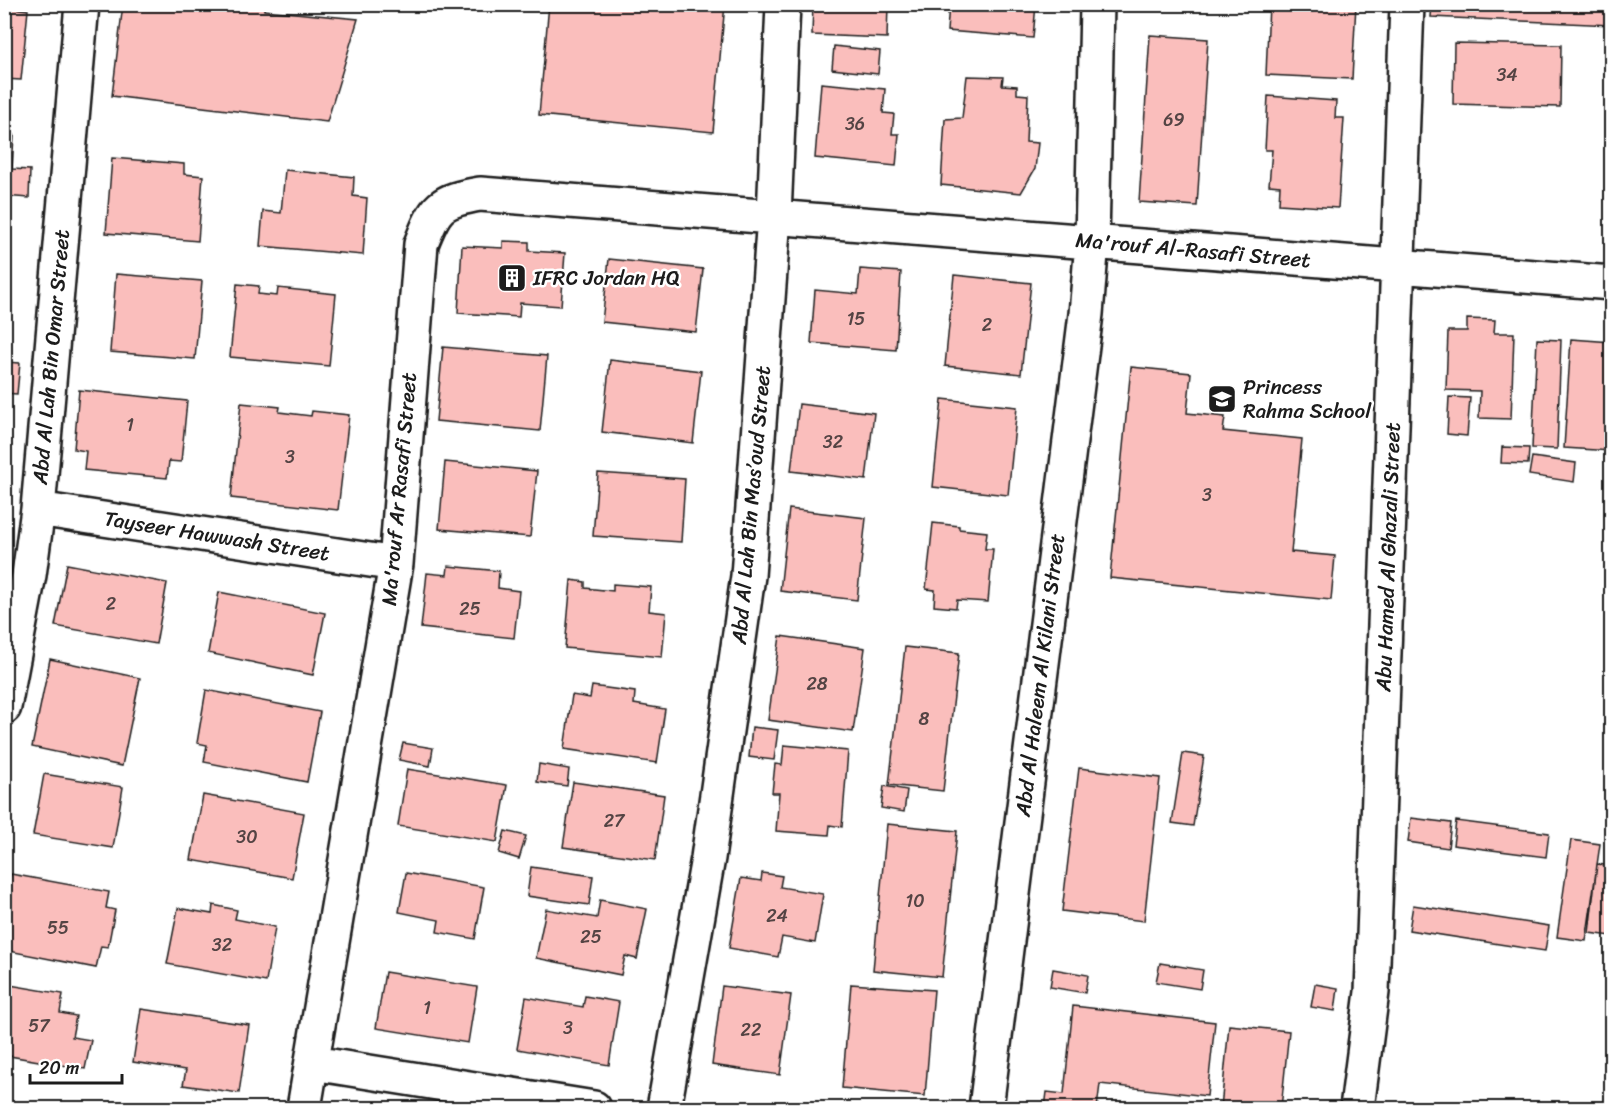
<svg xmlns="http://www.w3.org/2000/svg" width="1616" height="1113" viewBox="0 0 1616 1113" font-family="Sriracha,sans-serif">
<style>
.building{fill:#fabebc;stroke:#1c1c1c;stroke-width:1.5}
.lines{fill:none;stroke-linecap:round;stroke-linejoin:round}
.street-casing{stroke:#1c1c1c;stroke-width:38}
.street{stroke:#fff;stroke-width:33}
.labels{text-anchor:middle;dominant-baseline:central;stroke-width:5;stroke-linejoin:round;paint-order:stroke}
.number-label{font-size:18px;fill:#544444}
.street-label{font-size:21px;fill:#1c1c1c;stroke:#fff}
.poi-label{font-size:21px;fill:#1c1c1c;stroke:#fff;text-anchor:start}
</style>
<rect width="100%" height="100%" fill="#fff"/>
<filter id="ink" filterUnits="userSpaceOnUse"><feTurbulence type="fractalNoise" baseFrequency=".0167" numOctaves="2"/><feDisplacementMap in="SourceGraphic" scale="12" xChannelSelector="R" yChannelSelector="G"/><feConvolveMatrix kernelMatrix="1 2 1 2 8 2 1 2 1" color-interpolation-filters="sRGB"/></filter>
<g filter="url(#ink)">
<!-- building -->
<path class="building" d="M123 4H264V10L358 19 327 122 112 96Z
M549 4H725L713 132 539 115Z
M813 4H888L887 38 812 35Z
M949 4H1036L1033 38 947 31Z
M1269 4H1356L1352 79 1266 75Z
M1432 4H1612V25L1431 17Z
M4 7 28 10 21 80 4 79Z
M1150 35 1208 39 1197 206 1139 202Z
M1454 43 1561 45 1560 107 1453 104Z
M834 46 880 51 878 74 832 69Z
M967 76 1003 77 1002 85 1017 86V94L1028 95 1026 142 1038 143 1035 169 1021 193 941 185 945 119 962 118Z
M821 83 885 89 883 113 894 114 892 134H899L896 166 815 158Z
M1268 96 1336 101 1335 118H1344L1338 208 1279 204 1280 186 1269 185 1272 150H1265Z
M4 105H10L8 135H14L12 169 30 170 29 198 4 196Z
M112 158 184 164V174L203 176 198 241 106 233Z
M285 170 354 177 353 196 367 198 363 255 260 246 263 211 281 213Z
M4 208H10L6 253H4Z
M503 241 529 242V251L565 253 561 306 520 303 519 317 458 313 462 246 503 248Z
M609 259 703 269 696 332 602 322Z
M860 269 901 272 896 350 811 343 815 290 858 294Z
M116 274 202 281 195 359 110 352Z
M954 275 1031 283 1021 374 945 366Z
M237 284 259 286 258 294 277 296 278 288 336 294 329 366 230 357Z
M1467 319 1495 320 1494 333H1514L1511 419 1479 418 1480 391 1446 390 1448 331H1467Z
M1537 339 1561 340 1557 449 1532 448Z
M1571 339 1612 342V451L1564 448Z
M443 347 547 356 540 431 436 421Z
M610 360 701 371 693 443 602 432Z
M4 362 20 363 17 394 4 393Z
M1131 367 1191 373 1187 413 1225 417 1223 431 1302 439 1291 552 1335 556 1331 600 1110 578Z
M79 390 187 401 181 462 169 461 167 478 84 470 86 451 74 449Z
M1449 397 1470 398 1467 436 1447 434Z
M942 399 1017 407 1008 495 933 487Z
M241 403 280 407 279 412 311 416 312 411 349 415 338 510 231 498Z
M799 404 874 413 866 480 791 471Z
M1502 447 1529 448 1528 464 1501 463Z
M1532 457 1576 463 1574 482 1529 475Z
M445 462 537 471 530 537 439 529Z
M598 473 685 479 681 542 593 536Z
M789 509 866 518 857 600 780 591Z
M933 523 959 526V529L987 532 985 549H993L988 602 957 600 956 608 934 606 935 590 926 589Z
M67 564 167 583 156 644 55 626Z
M448 566 499 571 498 588 519 591 514 638 421 628 427 573 447 575Z
M571 580 585 582V588L613 591V584L651 587 649 611 666 613 662 657 565 648Z
M219 592 325 613 313 675 208 653Z
M780 636 865 648 853 732 768 720Z
M905 647 959 653 943 791 889 785Z
M50 659 140 678 122 766 32 747Z
M592 686 635 692 634 704 665 709 657 763 564 749 572 695 590 698Z
M206 690 320 712 307 782 204 762 207 745 197 743Z
M752 727 778 730 774 760 749 757Z
M403 743 433 748 430 766 399 760Z
M784 745 848 751 842 827 830 825 829 835 776 831 779 793H772L775 764 782 765Z
M1183 753 1204 756 1193 826 1172 823Z
M539 764 569 769 567 786 537 782Z
M1079 768 1160 778 1144 921 1062 911Z
M407 769 507 785 497 842 398 826Z
M44 774 123 787 113 848 33 835Z
M573 782 664 795 655 860 563 847Z
M884 786 907 790 904 812 881 808Z
M203 795 304 813 292 878 191 860Z
M1411 818 1451 823 1448 848 1408 842Z
M1456 821 1549 833 1546 857 1453 845Z
M887 824 957 831 942 977 873 970Z
M505 831 526 836 519 859 499 853Z
M1571 840 1600 844 1586 941 1557 937Z
M1597 864 1612 866V936L1589 933Z
M531 867 593 876 589 905 527 896Z
M406 873 484 887 475 939 437 932 439 920 399 912Z
M762 873 782 876 780 887 823 894 815 943 782 937 778 957 729 948 741 878 761 881Z
M11 874 109 892 106 908 115 910 108 947 101 946 96 968 4 950V907Z
M600 900 647 909 637 959 625 956 621 975 536 958 546 909 597 918Z
M213 905 237 910 235 919 275 927 266 982 167 964 178 908 212 914Z
M1413 905 1549 926 1545 951 1409 930Z
M1160 963 1203 970 1200 989 1156 982Z
M1053 969 1088 975 1085 993 1050 987Z
M385 972 477 987 468 1043 376 1028Z
M4 984 63 994 60 1013 76 1016 72 1037 91 1040 85 1069 4 1055Z
M851 984 934 990 925 1096 842 1088Z
M1315 984 1338 988 1335 1011 1311 1007Z
M722 986 791 995 780 1075 712 1065Z
M585 996 619 1002 609 1065 517 1049 526 997 583 1007Z
M1073 1006 1215 1022 1207 1096 1100 1084 1097 1108H1045L1047 1092 1064 1094Z
M141 1009 249 1025 239 1093 183 1085 186 1070 133 1062Z
M1229 1025 1289 1031 1281 1108H1221Z"/>
<g class="lines">
<!-- street casing -->
<g class="street-casing">
<path id="street" d="M38 509 396 564
M4 707 29 575 38 509 82 4
M313 1063 594 1108
M304 1108 396 564 421 244C436 206 439 201 480 194L1612 283
M664 1108 708 858 748 576 774 216 783 4
M986 1108 1086 314 1092 242 1097 4
M1357 1108 1372 992 1407 4"/>
</g>
<!-- street -->
<use href="#street" class="street"/>
</g>
</g>
<!-- icons -->
<defs>
<g id="building-square" transform="scale(1.5)"><rect x="-9" y="-9" width="18" height="18" rx="4" fill="#1c1c1c" stroke="#fff"/><path d="M-4-6H4V6H1V3H-1V6H-4ZM-2.5-4.3h1.7v1.8h-1.7ZM.8-4.3h1.7v1.8H.8ZM-2.5-1h1.7V.8h-1.7ZM.8-1h1.7V.8H.8Z" fill="#fff"/></g>
<g id="school-square" transform="scale(1.5)"><rect x="-9" y="-9" width="18" height="18" rx="4" fill="#1c1c1c" stroke="#fff"/><path d="M0-5L7-2L0 1L-7-2ZM-4 1L0 2.5L4 1V4Q0 6-4 4Z" fill="#fff"/></g>
</defs>
<g fill-rule="evenodd">
<use href="#building-square" x="512" y="278"/>
<use href="#school-square" x="1222" y="399"/>
</g>
<g class="labels">
<!-- number labels -->
<g class="number-label">
<text x="1507" y="75">34</text>
<text x="1174" y="120">69</text>
<text x="855" y="124">36</text>
<text x="856" y="319">15</text>
<text x="987" y="325">2</text>
<text x="130" y="425">1</text>
<text x="833" y="442">32</text>
<text x="290" y="457">3</text>
<text x="1207" y="495">3</text>
<text x="111" y="604">2</text>
<text x="470" y="609">25</text>
<text x="817" y="684">28</text>
<text x="924" y="719">8</text>
<text x="614" y="821">27</text>
<text x="247" y="837">30</text>
<text x="915" y="901">10</text>
<text x="777" y="916">24</text>
<text x="58" y="928">55</text>
<text x="591" y="937">25</text>
<text x="222" y="945">32</text>
<text x="427" y="1008">1</text>
<text x="39" y="1026">57</text>
<text x="568" y="1028">3</text>
<text x="751" y="1030">22</text>
</g>
<!-- street labels -->
<g class="street-label">
<text transform="translate(1193 250) rotate(5)">Ma'rouf Al-Rasafi Street</text>
<text transform="translate(51 357) rotate(-85)">Abd Al Lah Bin Omar Street</text>
<text transform="translate(399 489) rotate(-85)">Ma'rouf Ar Rasafi Street</text>
<text transform="translate(751 505) rotate(-85)">Abd Al Lah Bin Mas’oud Street</text>
<text transform="translate(217 536) rotate(9)">Tayseer Hawwash Street</text>
<text transform="translate(1388 557) rotate(-88)">Abu Hamed Al Ghazali Street</text>
<text transform="translate(1040 675) rotate(-83)">Abd Al Haleem Al Kilani Street</text>
</g>
<!-- poi labels -->
<g class="poi-label">
<text x="533" y="278">IFRC Jordan HQ</text>
<text x="1243" y="387">Princess<tspan x="1243" dy="24">Rahma School</tspan></text>
</g>
</g>
<!-- margin -->
<rect width="1616" height="1113" fill="none" stroke="#fff" stroke-width="24"/>
<rect x="12" y="12" width="1592" height="1089" fill="none" stroke="#1c1c1c" stroke-width="2" filter="url(#ink)"/>
<!-- scale -->
<path d="M30 1074v9h92v-9" fill="none" stroke="#1c1c1c" stroke-width="3"/>
<text x="39" y="1074" font-size="18" fill="#1c1c1c" stroke="#ffffff" stroke-width="4.5" paint-order="stroke">20 m</text>
</svg>
